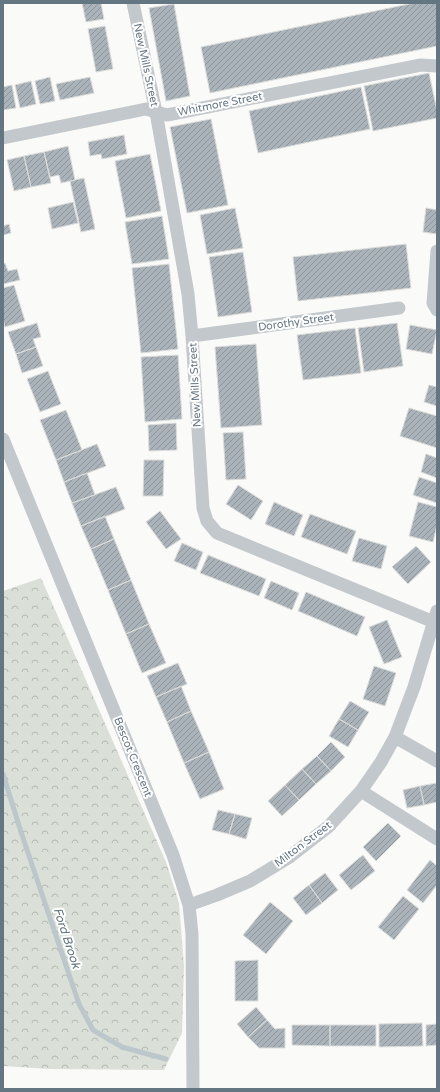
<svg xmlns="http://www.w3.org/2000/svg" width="440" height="1092" viewBox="0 0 440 1092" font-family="'Varela Round',sans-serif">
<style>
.forest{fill:url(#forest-crowns)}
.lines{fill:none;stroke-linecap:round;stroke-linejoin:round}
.stream{stroke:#bbc7cb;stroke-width:5}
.building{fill:url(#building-hatch);stroke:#dcdcda}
.minor{stroke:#c3c8cc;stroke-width:13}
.labels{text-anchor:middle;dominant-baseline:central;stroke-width:4;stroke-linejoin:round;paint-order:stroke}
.street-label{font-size:11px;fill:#657683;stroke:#fff}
.water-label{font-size:12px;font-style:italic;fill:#60757c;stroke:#fff}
</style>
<defs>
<pattern id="forest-crowns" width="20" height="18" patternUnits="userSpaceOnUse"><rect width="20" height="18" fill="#dadfd7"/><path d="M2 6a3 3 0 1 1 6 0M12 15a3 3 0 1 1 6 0" fill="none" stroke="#b4b9b4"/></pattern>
<pattern id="building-hatch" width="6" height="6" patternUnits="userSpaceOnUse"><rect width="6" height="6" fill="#aab3b9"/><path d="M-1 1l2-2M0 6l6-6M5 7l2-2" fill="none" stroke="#8e969c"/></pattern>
</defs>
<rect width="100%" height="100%" fill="#fafaf8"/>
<!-- forest -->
<path class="forest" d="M41 578 166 862 179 903 184 966 182 1033 164 1070 50 1069 3 1066V591Z"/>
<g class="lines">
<!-- stream -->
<path class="stream" d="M3 774 21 832 79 1004 93 1030 122 1047 166 1059"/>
</g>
<!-- building -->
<path class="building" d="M82 3H101L104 19 86 22Z
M414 3H437V46L210 93 201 47Z
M174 4 190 96 166 101 149 8Z
M105 26 113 69 96 72 88 29Z
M429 73 437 111V118L373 131 364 86Z
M50 77 55 101 40 104 35 81Z
M90 77 94 93 60 100 56 84Z
M31 81 36 104 20 108 15 85Z
M12 85 16 108 3 110V87Z
M361 87 370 129 258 153 249 111Z
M211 119 228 205 187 213 170 127Z
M124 135 127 154 102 159 101 154 90 156 88 142Z
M68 146 75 180 61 183 59 175 50 177 44 152Z
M44 152 51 183 31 187 24 156Z
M150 154 161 211 126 218 115 161Z
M24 156 31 187 14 191 7 160Z
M84 178 95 229 81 232 70 181Z
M73 202 78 223 52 229 48 208Z
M235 208 243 248 207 254 200 215Z
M426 208 437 210V234L423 232Z
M162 216 169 259 132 264 125 222Z
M9 224 11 233 3 235V226Z
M406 244 411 288 298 301 293 257Z
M243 252 252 312 218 317 209 257Z
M5 263 8 271 17 269 20 280 3 284V264Z
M169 264 178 349 141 353 132 268Z
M14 285 25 321 5 327 3 319V288Z
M37 323 41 337 33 339 36 347 16 354 8 332Z
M397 323 403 366 364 372 358 328Z
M410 325 437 330 432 354 406 349Z
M355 328 361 373 303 380 297 335Z
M256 344 262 425 221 428 215 347Z
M36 347 43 366 22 373 16 354Z
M178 355 182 419 145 422 141 357Z
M48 371 61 404 40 412 27 379Z
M429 385 437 387V406L424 402Z
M409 408 437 416V448L400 436Z
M66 410 82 450 56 460 40 420Z
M176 423 177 450 149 451 148 425Z
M243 432 246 479 226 480 223 433Z
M97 444 106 466 64 482 56 460Z
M426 454 437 458V478L421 472Z
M144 460H164L163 496H143Z
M87 473 95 495 72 503 64 482Z
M419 477 437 483V503L413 495Z
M238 485 263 501 251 520 226 504Z
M116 487 125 509 81 526 72 503Z
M274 502 303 515 294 536 265 524Z
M418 502 437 507V525L433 542 409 536Z
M160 511 181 539 166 549 146 522Z
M310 514 356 531 347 554 301 537Z
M105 516 114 539 91 549 81 526Z
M359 538 387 546 381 569 352 561Z
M114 539 131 580 108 590 91 549Z
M182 543 203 552 196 570 174 561Z
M416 546 431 562 408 584 392 567Z
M208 555 266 579 259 596 200 573Z
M131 580 149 624 126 634 108 590Z
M271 581 299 593 292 610 264 598Z
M306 592 365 617 357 636 298 611Z
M387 620 402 657 384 664 369 627Z
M149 624 166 663 142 673 126 634Z
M178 663 187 684 156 697 147 676Z
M374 666 396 673 385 706 363 699Z
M181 686 191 711 167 722 156 697Z
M350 701 369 712 358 730 339 719Z
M191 711 209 752 184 763 167 722Z
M339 719 358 730 348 747 329 736Z
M331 742 345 757 331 771 317 756Z
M209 752 224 789 200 799 184 763Z
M317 756 331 771 316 784 302 769Z
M302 769 316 784 299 800 285 785Z
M437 783V802L424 805 420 786Z
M285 785 299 800 282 816 268 801Z
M420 786 424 805 407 808 403 790Z
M218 810 235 814 229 834 212 830Z
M235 814 252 818 246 839 229 834Z
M388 823 401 836 376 861 363 847Z
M363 855 375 871 351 890 339 875Z
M430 860 437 866V885L423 903 407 890Z
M325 873 338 890 322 903 309 885Z
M309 885 322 903 306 915 293 898Z
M403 896 419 909 394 940 378 927Z
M270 902 293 921 266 954 243 935Z
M258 960V1001H235V961Z
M256 1007 267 1020 248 1037 237 1024Z
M267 1020 275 1029 285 1028V1048H259L248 1037Z
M422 1023 423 1046 379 1047V1024Z
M437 1024V1045L426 1046V1025Z
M292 1025H330V1046L292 1045Z
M330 1025H376V1046H330Z"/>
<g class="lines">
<!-- minor -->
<path class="minor" d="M133 3 156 112 188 294 192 336 203 508 207 521 217 533 434 622
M3 138 146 109 167 115 421 65 437 66
M437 251 433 303 437 310
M192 336 399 308
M3 439 173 855 189 905 192 934 193 1089
M395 737 437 761
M361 791 437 839
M189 905 217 895 250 881 288 858 328 827 361 791 381 762 395 737 414 687 437 611"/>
</g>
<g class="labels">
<!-- street labels -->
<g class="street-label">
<text transform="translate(146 65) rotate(78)">New Mills Street</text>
<text transform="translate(220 104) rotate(-11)">Whitmore Street</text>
<text transform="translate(296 322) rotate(-8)">Dorothy Street</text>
<text transform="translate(195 385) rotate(-93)">New Mills Street</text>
<text transform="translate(133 757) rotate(68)">Bescot Crescent</text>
<text transform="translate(303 844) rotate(-37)">Milton Street</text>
</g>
<!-- water labels -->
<g class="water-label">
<text transform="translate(67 938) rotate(72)">Ford Brook</text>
</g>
</g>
<!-- border -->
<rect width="440" height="1092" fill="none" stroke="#657683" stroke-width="8"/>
</svg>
